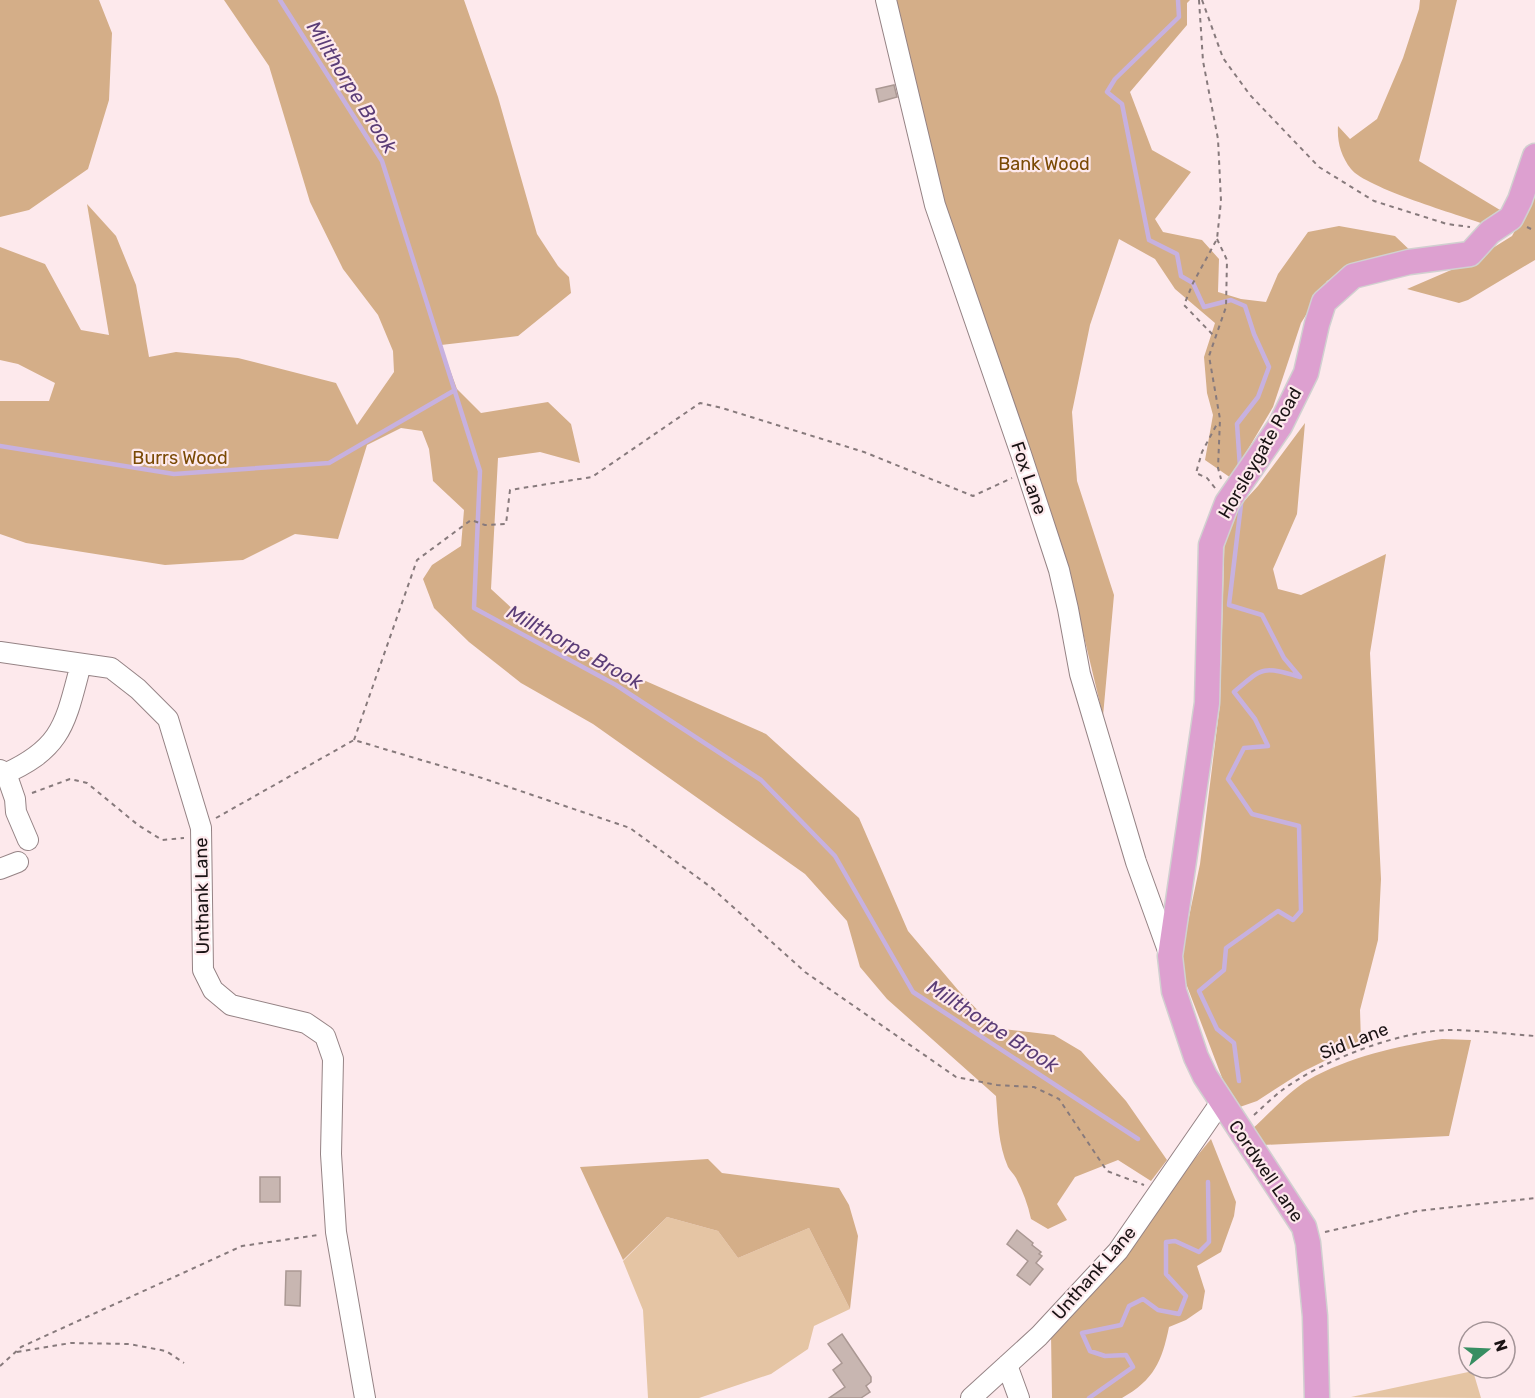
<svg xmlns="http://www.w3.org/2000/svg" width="1535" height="1398" viewBox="0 0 1535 1398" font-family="Rubik,sans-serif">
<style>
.green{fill:#e5c5a4}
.forest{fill:#d4ae88}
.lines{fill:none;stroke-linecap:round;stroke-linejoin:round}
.stream{stroke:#c7b1df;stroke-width:4.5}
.building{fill:#c8b6b1;stroke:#aa9893;stroke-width:1.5}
.minor-casing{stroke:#958385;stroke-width:22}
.major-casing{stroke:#d1d0d0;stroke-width:27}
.path{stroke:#877a7c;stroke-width:2;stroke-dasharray:4.5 4.5;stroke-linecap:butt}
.minor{stroke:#fff;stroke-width:20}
.major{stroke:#dda0d0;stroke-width:24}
.labels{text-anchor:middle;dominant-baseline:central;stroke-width:4.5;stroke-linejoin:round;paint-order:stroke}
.park-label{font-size:18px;fill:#7a4a05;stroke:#fde9ec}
.street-label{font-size:18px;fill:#1a1314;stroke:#fde9ec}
.water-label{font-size:20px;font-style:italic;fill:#5b3d77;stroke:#fde9ec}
</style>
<rect width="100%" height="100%" fill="#fde9ec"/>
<!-- green -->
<path class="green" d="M667 1217 718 1231 738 1258 809 1228 850 1309 814 1326 808 1349 771 1374 699 1398H648L643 1310 623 1261Z
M1473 1371 1481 1398 1351 1397Z"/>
<!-- forest -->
<path class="forest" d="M0 0H99L112 33 109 100 88 169 29 210 0 217Z
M224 0H464L498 97 537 234 558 266 569 277 571 293 518 336 441 345 457 389 481 413 548 402 571 424 580 463 540 452 498 458 491 589 541 635 766 734 859 818 908 931 958 990 995 1028 1054 1035 1081 1051 1126 1101 1167 1160 1151 1181 1118 1160 1075 1177 1057 1204 1067 1220 1048 1229 1031 1219C1028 1205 1023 1191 1016 1178 1014 1174 1010 1171 1008 1167 998 1144 998 1120 996 1096L887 999 860 967 847 921 805 874 593 724 521 683 469 642 434 608 423 579 432 565 461 546 464 510 433 481 429 449 422 431 401 428 367 445 338 539 295 534 243 560 165 565 26 543 0 534V401H49L55 383 18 364 0 360V247L45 264 81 330 109 335 87 204 116 236 136 285 149 357 176 352 238 358 336 383 357 425 394 372 393 351 378 315 343 269 310 202 269 66Z
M895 0H1190L1187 3V25L1130 92 1152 150 1191 172 1155 219 1163 232 1202 240 1219 259 1218 292 1241 299 1266 302 1278 274 1308 232 1339 226 1395 236 1416 256 1362 263 1327 281 1301 323 1273 407 1231 478 1205 460 1213 415 1207 393 1204 357 1215 323 1175 289 1155 259 1119 239 1090 325 1072 412 1077 481 1114 595 1103 716 1074 595 1049 508 1029 449 1011 412 943 196Z
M1420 0H1457L1419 161 1500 210 1487 225C1459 215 1366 188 1351 169 1341 156 1337 142 1338 126L1350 139 1377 119 1403 58 1419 9Z
M1535 195V260L1468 300 1459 303 1407 289 1472 261 1512 236Z
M1305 423 1297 514 1273 569 1278 589 1301 595 1386 554 1370 653 1381 879 1378 940 1360 1010 1361 1043 1302 1072 1257 1101 1234 1109 1179 965 1200 864 1220 704 1225 522 1258 486Z
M1442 1039 1471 1040 1449 1136 1263 1145 1252 1129C1269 1114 1289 1091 1308 1080 1348 1057 1398 1046 1442 1039Z
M1211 1139 1236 1202 1234 1216 1221 1252 1197 1266 1205 1291 1202 1309 1186 1320 1169 1327C1162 1361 1154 1380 1122 1398H1052L1051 1334Z
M708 1159 722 1173 839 1188 849 1205 858 1236 850 1309 809 1228 738 1258 718 1231 667 1217 623 1260 580 1167Z"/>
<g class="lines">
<!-- stream -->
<path class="stream" d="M280 0 382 161 480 471 474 608 616 685 761 780 835 856 913 992 1138 1139
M1178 0 1179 17 1115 79 1107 92 1122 104 1149 240 1177 254 1181 276 1193 283 1204 307 1231 300 1245 306 1254 334 1269 367 1258 397 1237 424 1240 467
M0 446 174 474 329 463 455 390
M1239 1081 1234 1043 1217 1029 1199 991 1224 970 1226 948 1278 911 1293 920 1301 911 1299 826 1252 814 1228 779 1244 748 1268 746 1255 719 1234 692C1263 667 1262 666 1300 677L1284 658 1262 615 1229 605 1242 496
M1089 1398 1133 1367 1126 1355 1105 1356 1090 1351 1082 1333 1121 1325 1129 1306 1143 1299 1158 1310 1179 1314 1186 1296 1166 1274V1242L1175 1241 1199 1252 1209 1242 1208 1182"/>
</g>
<!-- building -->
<path class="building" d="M894 85 897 97 879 102 876 89Z
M260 1177H280V1202H260Z
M1017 1230 1033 1243 1032 1245 1041 1252 1039 1254 1042 1256 1036 1263 1043 1269 1030 1285 1017 1275 1028 1261 1007 1244Z
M286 1271H301L300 1306 285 1305Z
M842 1334 871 1377V1382L866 1386 870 1392 861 1398H829L845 1387 833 1370 842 1363 828 1344Z"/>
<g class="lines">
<!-- minor casing -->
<g class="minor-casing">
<path id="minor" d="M886 0 935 205 1021 454 1059 570 1068 609 1080 674 1136 862 1170 956
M0 652 111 668 138 689 168 719 201 828 203 970 213 990 231 1005 306 1023 325 1036 333 1059 331 1154 336 1232 365 1398
M0 770 6 773 15 799 16 812 28 840
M0 776C63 749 65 724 81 664
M0 869 18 862
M1007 1365 1019 1398
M971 1398 1039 1336 1118 1251 1221 1102"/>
</g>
<!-- major casing -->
<g class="major-casing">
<path id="major" d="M1317 1398 1315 1316 1308 1243 1304 1227 1205 1076 1196 1057 1174 991 1170 956 1207 703 1211 545 1227 503 1280 426 1306 373 1317 324 1324 302 1353 276 1409 262 1470 254 1490 232 1511 218 1520 200 1535 156"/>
</g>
<!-- path -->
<path class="path" d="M1199 0 1203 61 1218 139 1221 201 1217 239 1193 283 1184 305 1214 336
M1202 0 1223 58 1250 95 1319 167 1374 201 1447 224 1470 227
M1527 227 1535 231
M1217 239 1227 260 1226 307 1209 356 1220 419 1218 468 1221 479
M1215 488 1207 478 1196 473 1202 452 1218 422
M354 740 417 560 471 520 485 525 506 524 510 490 592 477 700 403 722 408 864 452 973 496 1012 478
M32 793 70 779 87 783 138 825 162 840 184 838
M216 818 354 740 482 778 630 828 712 888 805 972 956 1077 997 1085 1034 1087 1059 1099 1107 1171 1144 1185
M1254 1115C1263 1107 1272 1098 1281 1091 1320 1061 1399 1031 1448 1030 1477 1030 1506 1034 1535 1036
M1325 1232 1417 1211 1535 1198
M17 1352 71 1343 129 1344 166 1351 184 1363
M0 1366 21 1347 242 1246 318 1235"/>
<!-- minor -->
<use href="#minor" class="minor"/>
<!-- major -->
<use href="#major" class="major"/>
</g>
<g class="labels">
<!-- park labels -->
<g class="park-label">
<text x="1044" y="164">Bank Wood</text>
<text x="180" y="458">Burrs Wood</text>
</g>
<!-- street labels -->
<g class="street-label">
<text transform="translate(1260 453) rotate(-60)">Horsleygate Road</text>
<text transform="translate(1029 478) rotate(71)">Fox Lane</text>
<text transform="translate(202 896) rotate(-91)">Unthank Lane</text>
<text transform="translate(1354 1041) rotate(-21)">Sid Lane</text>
<text transform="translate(1266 1171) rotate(56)">Cordwell Lane</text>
<text transform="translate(1094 1273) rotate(-49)">Unthank Lane</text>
</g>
<!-- water labels -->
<g class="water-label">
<text transform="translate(352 87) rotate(58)">Millthorpe Brook</text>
<text transform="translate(575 647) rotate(29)">Millthorpe Brook</text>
<text transform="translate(993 1026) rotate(33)">Millthorpe Brook</text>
</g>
</g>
<!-- north arrow -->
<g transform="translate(1487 1350) rotate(72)"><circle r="28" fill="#fde9ec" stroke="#a29396" stroke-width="1.5"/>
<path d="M0-4.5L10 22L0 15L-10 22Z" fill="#378e62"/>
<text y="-9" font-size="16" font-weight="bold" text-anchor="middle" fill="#1a1314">N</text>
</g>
</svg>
